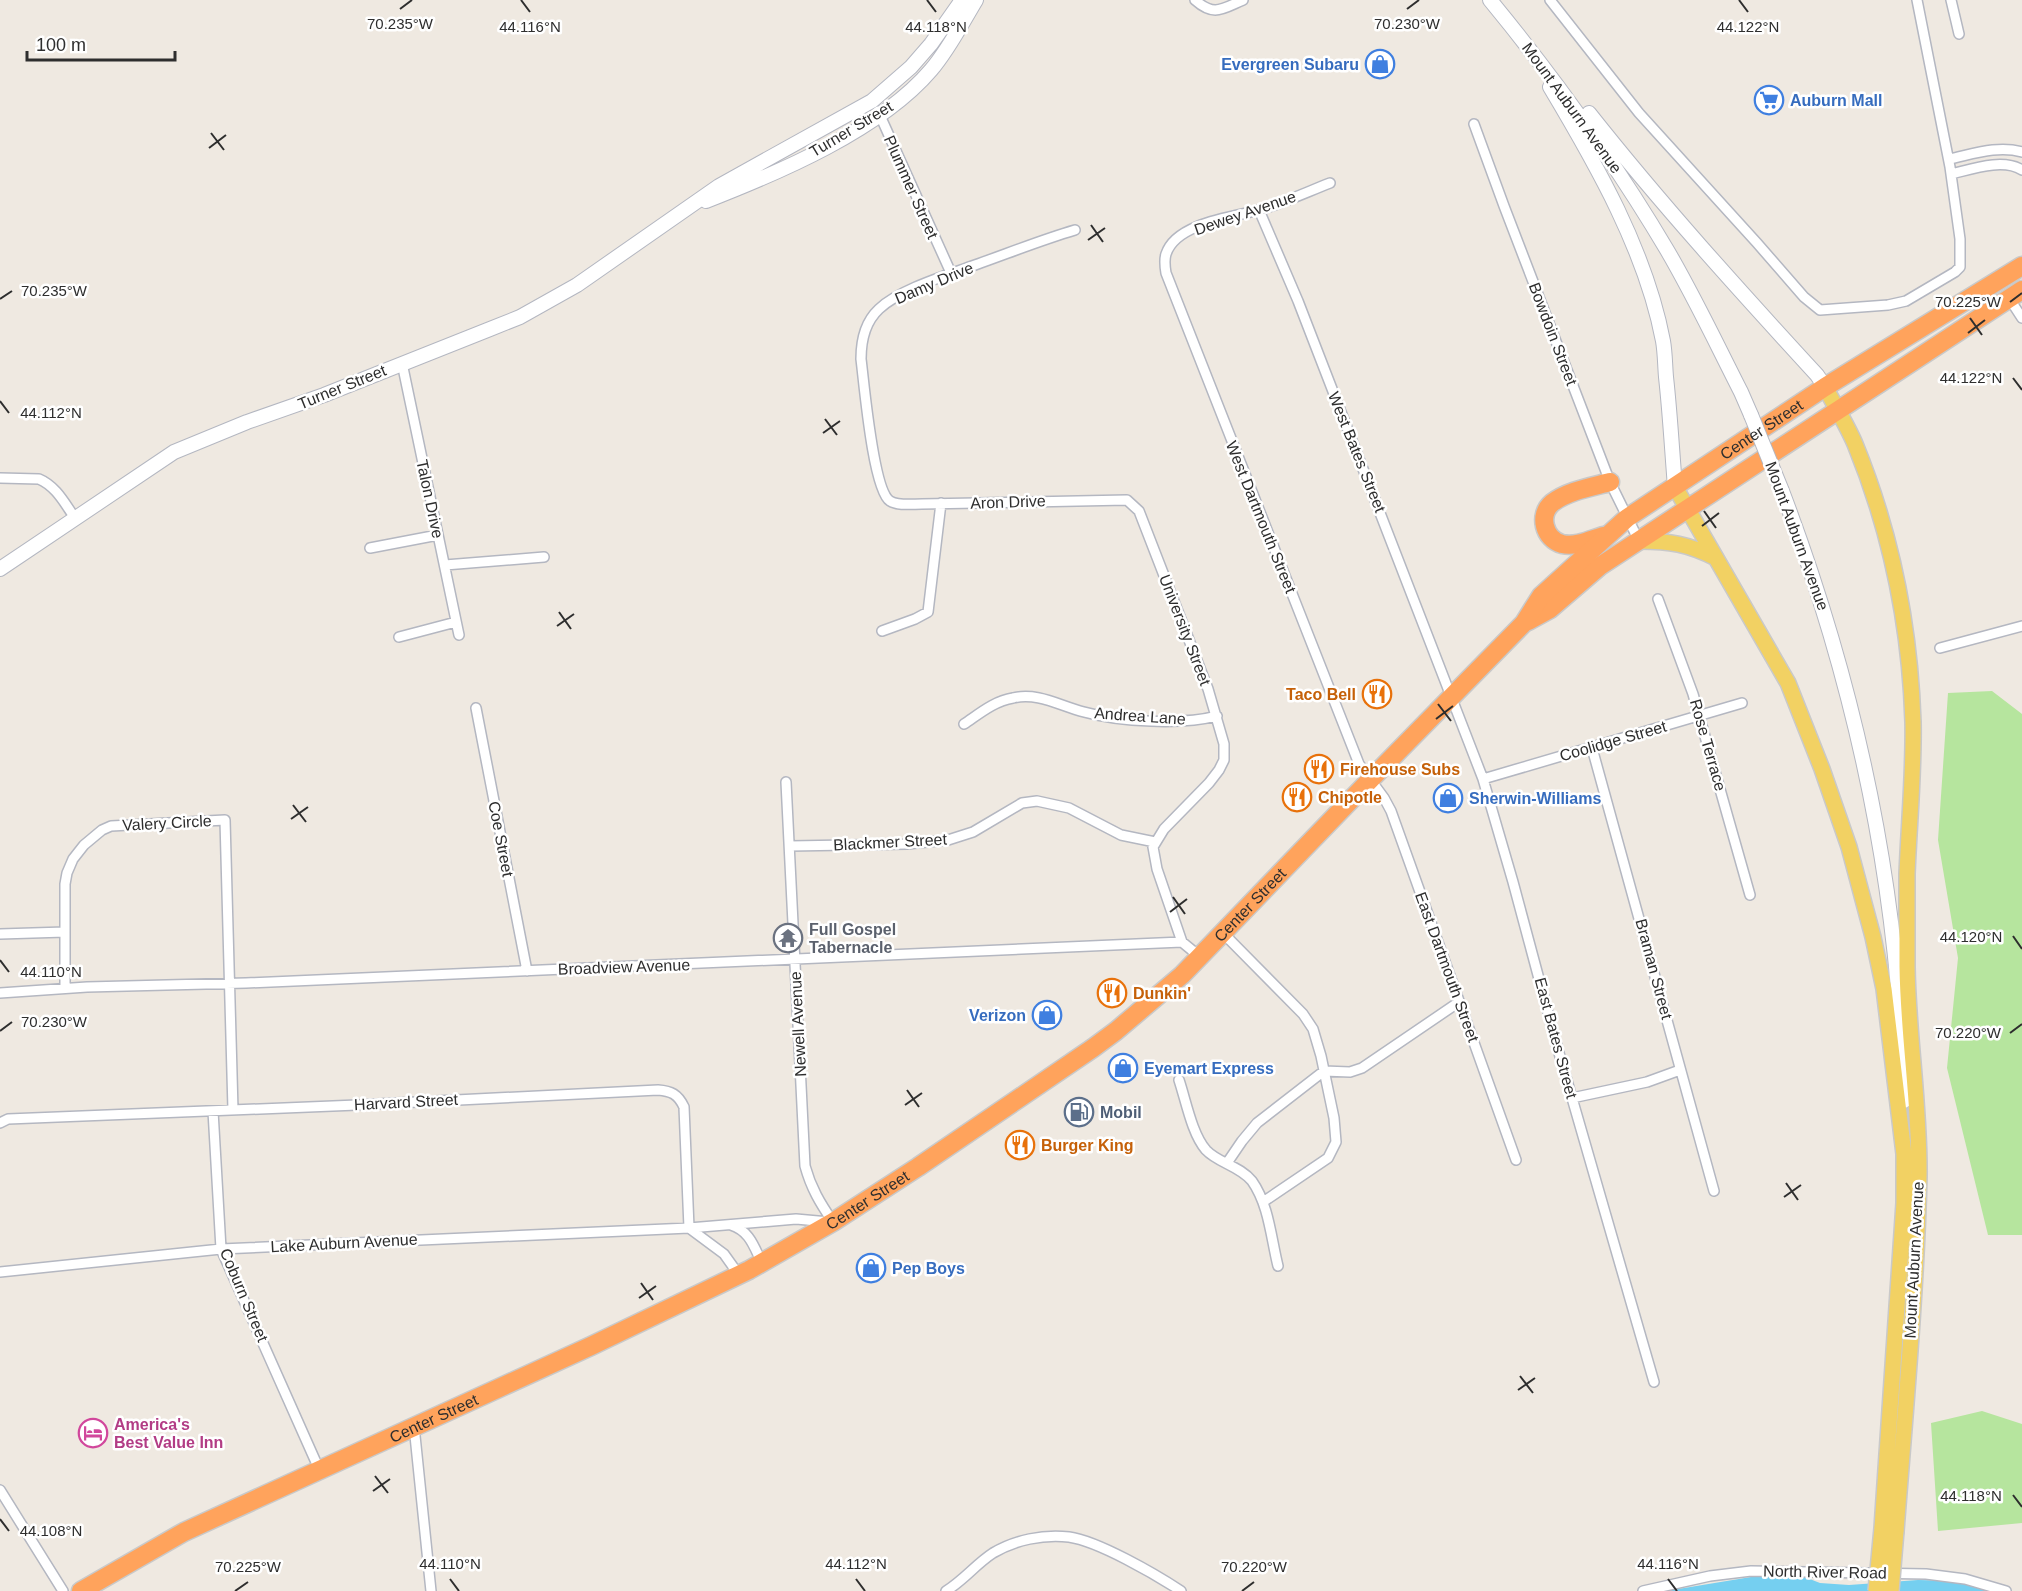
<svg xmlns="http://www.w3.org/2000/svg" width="2022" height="1591" viewBox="0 0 2022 1591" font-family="Arial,sans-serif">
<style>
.green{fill:#b6e59e}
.water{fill:#75cff0}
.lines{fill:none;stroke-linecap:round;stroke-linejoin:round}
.street-casing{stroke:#b4b7c1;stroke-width:12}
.secondary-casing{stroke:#b4b7c1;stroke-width:16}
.primary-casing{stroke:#c9c9c9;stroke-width:18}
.highway-casing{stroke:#c9c9c9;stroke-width:21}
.street{stroke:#fff;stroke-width:9}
.secondary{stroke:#fff;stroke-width:14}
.primary{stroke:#f2d163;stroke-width:15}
.highway{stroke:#ffa35c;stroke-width:18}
.secondary-bridge-casing{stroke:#b4b7c1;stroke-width:16;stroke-linecap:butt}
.primary-bridge-casing{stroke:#c9c9c9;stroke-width:18;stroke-linecap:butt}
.secondary-bridge{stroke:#fff;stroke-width:14}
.primary-bridge{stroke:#f2d163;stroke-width:15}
.ticks{fill:none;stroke:#2e2e2e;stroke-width:2}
.labels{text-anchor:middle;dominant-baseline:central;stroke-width:5;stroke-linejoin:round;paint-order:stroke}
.shop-label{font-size:16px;font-weight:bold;fill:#366cbe;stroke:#fff;text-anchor:start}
.street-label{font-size:16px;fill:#2e2e2e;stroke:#fff}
.food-label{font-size:16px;font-weight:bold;fill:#c56008;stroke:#fff;text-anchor:start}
.worship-label{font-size:16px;font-weight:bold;fill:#5b616d;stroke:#fff;text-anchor:start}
.service-label{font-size:16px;font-weight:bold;fill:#4e5e75;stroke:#fff;text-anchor:start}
.hotel-label{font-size:16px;font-weight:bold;fill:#b23c85;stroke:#fff;text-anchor:start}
.ticks-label{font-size:15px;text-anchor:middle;fill:#2e2e2e;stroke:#fff;stroke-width:5;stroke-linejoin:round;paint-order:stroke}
</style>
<rect width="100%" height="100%" fill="#efe9e1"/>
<!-- green -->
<path class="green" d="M1992 691 2022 714V1235H1988L1947 1068 1958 958 1938 840 1948 693Z
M1982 1411 2022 1424V1523L1938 1531 1931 1423Z"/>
<!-- water -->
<path class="water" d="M1757 1576H1802L1820 1583 1849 1585 1918 1580 1957 1581 1996 1591H1666Z"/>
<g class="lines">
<!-- street casing -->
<g class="street-casing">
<path id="street" d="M1195 0C1214 17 1222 9 1243 0
M1550 0 1639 113 1757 243 1804 297 1820 310 1888 305 1906 301 1955 272 1960 267V239L1950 167 1917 0
M1951 0 1959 34
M878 111 951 273
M1474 124 1504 206 1610 482 1639 541
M1949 159C1973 154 1998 145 2022 152
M1951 174C1972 169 2003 158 2022 170
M1330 183C1307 192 1283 203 1260 210 1233 217 1176 223 1166 254 1164 260 1165 267 1166 273L1359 764 1384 798 1391 811 1516 1160
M1259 210 1298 301 1483 779 1513 882 1557 1046 1654 1382
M1075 230C1041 240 1009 253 975 265 948 275 900 289 879 309 865 322 861 341 861 359 864 382 873 490 890 501 898 506 912 504 922 504L1127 500 1139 511 1208 689 1224 744V760L1219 770 1209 783 1164 829 1153 847 1157 869 1182 942 1199 956
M2009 298 2022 318
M402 363 459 635
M0 478 39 479C56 486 65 504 75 518
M370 548 438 535
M445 565 544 557
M1658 599 1693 694 1750 895
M882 631 915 619 928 612 941 503
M399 637 456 622
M1940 648 2022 626
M476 708 527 971
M964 724C979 714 994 701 1013 698 1038 692 1060 706 1084 712 1120 722 1182 725 1217 716
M1592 748 1714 1191
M1483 779 1742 703
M786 782 805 1166C811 1188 820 1203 833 1222
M790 846 907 844 948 840 973 832 1022 803 1037 801 1069 808 1121 835 1155 842
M1222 932 1303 1014 1313 1029 1321 1056 1334 1118 1336 1142 1328 1158 1263 1202
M0 934 65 932
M65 988V884L67 873 73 859 84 845 102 830 111 826 225 820 233 1110
M0 993 87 987 246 983 1182 942
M1179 1080C1186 1101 1192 1134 1206 1150 1218 1163 1240 1166 1252 1181 1269 1205 1271 1238 1278 1266
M1572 1098 1647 1082 1680 1070
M213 1111 221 1249 319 1469
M0 1123 8 1119 357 1105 658 1090C671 1091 678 1094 684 1107L689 1228
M1227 1163 1242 1141 1257 1123 1324 1071 1350 1072 1362 1068 1459 1002
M731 1225C750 1231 754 1247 762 1263
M689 1228 724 1254 739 1275
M0 1272 221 1249 689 1228 796 1219 829 1222
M414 1426 431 1591
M0 1490 63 1591
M946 1591C964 1580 976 1564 993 1553 1015 1540 1043 1534 1069 1537 1098 1541 1155 1574 1181 1591
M1643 1591 1710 1576 1751 1571 1926 1574 1965 1579 2006 1591"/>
</g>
<!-- secondary casing -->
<g class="secondary-casing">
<path id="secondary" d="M1490 0C1555 79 1615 162 1667 250 1694 296 1717 345 1741 392L1751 415
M1550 87C1596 164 1646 251 1663 341 1665 352 1665 365 1666 377 1670 413 1672 450 1675 487
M1589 113C1661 204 1739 290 1817 375L1825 387
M706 201C778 173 880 130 931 70 949 49 962 23 976 0
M1782 491C1856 686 1900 893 1904 1101
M0 569 174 452 247 422 324 395 490 329 520 317 577 285 719 186 872 101 911 67 931 44 962 0"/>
</g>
<!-- primary casing -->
<g class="primary-casing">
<path id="primary" d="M1825 387C1835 406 1847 425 1855 444 1891 532 1910 628 1913 722 1914 773 1909 823 1907 874 1907 905 1907 936 1907 967 1908 1037 1920 1106 1919 1177 1916 1295 1905 1413 1896 1531
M1675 487 1788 683 1822 769 1849 847 1873 937 1884 989 1904 1154V1203L1882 1528
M1639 541C1670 541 1688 544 1716 558"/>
</g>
<!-- highway casing -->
<g class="highway-casing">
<g id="highway">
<path d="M1603 536C1590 540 1576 547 1562 544 1544 539 1538 515 1552 503 1567 491 1591 487 1610 482"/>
<path d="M1528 621 1550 609 1600 566 2022 290"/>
<path id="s1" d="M81 1591 184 1532 591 1346 749 1270 833 1222 918 1167 1093 1048 1116 1031 1182 975 1371 779 1524 623 1541 596 1627 518 1825 387 2022 266"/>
</g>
</g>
<!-- street -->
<use href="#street" class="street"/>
<!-- secondary -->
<use href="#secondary" class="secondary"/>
<!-- primary -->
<use href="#primary" class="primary"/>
<!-- highway -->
<use href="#highway" class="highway"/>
<!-- secondary-bridge casing -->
<g class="secondary-bridge-casing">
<path id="secondary-bridge" d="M1751 415 1782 491"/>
</g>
<!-- primary-bridge casing -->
<g class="primary-bridge-casing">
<path id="primary-bridge" d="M1876 1591 1882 1528
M1891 1591 1896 1531"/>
</g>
<!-- secondary-bridge -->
<use href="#secondary-bridge" class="secondary-bridge"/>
<!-- primary-bridge -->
<use href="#primary-bridge" class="primary-bridge"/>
</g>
<!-- ticks -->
<path class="ticks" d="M521 0 530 12M927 0 936 12M1739 0 1748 12M400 9 412 0M1407 9 1419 0M211 133 224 150M209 148 226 135M1091 225 1103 242M1088 240 1105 228M0 299 12 291M2010 302 2022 293M1970 318 1982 335M1968 333 1985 320M2013 378 2022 390M0 401 9 413M825 419 837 435M823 433 840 421M1704 511 1716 528M1702 526 1719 513M559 612 571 629M557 626 574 614M1438 704 1451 721M1436 719 1453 706M293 805 306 822M291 819 308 807M1173 897 1185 914M1170 912 1187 899M2013 936 2022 949M0 960 9 972M0 1031 12 1022M2010 1033 2022 1024M907 1090 919 1107M905 1105 922 1093M1786 1183 1798 1200M1784 1197 1801 1185M641 1283 653 1300M639 1298 656 1286M1520 1376 1533 1393M1518 1390 1535 1378M375 1476 388 1493M373 1491 390 1479M2013 1495 2022 1507M0 1519 9 1531M450 1579 459 1591M856 1579 865 1591M1668 1579 1677 1591M235 1591 248 1582M1242 1591 1254 1582"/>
<!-- icons -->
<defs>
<g id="shop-ring" transform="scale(1.5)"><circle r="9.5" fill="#fff" stroke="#3f7fe0" stroke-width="1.5"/><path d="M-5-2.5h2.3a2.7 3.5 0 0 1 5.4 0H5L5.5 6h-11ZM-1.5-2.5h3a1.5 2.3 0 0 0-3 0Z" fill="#3f7fe0"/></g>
<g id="supermarket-ring" transform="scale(1.5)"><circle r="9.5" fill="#fff" stroke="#3f7fe0" stroke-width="1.5"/><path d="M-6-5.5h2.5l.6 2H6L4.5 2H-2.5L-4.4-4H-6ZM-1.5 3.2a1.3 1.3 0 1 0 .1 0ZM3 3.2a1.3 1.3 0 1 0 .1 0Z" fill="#3f7fe0"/></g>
<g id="restaurant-ring" transform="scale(1.5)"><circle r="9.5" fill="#fff" stroke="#e8710a" stroke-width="1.5"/><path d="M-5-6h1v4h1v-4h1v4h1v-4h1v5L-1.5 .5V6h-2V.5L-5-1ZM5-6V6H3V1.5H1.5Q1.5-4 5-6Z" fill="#e8710a"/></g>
<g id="temple-ring" transform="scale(1.5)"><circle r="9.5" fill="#fff" stroke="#6b7280" stroke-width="1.5"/><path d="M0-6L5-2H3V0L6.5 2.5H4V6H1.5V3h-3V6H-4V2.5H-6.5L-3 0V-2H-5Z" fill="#6b7280"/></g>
<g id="fuel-ring" transform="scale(1.5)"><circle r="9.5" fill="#fff" stroke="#5c6f8a" stroke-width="1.5"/><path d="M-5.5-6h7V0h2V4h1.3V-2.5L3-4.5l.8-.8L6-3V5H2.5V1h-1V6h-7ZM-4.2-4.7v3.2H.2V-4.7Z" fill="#5c6f8a"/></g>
<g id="hotel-ring" transform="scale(1.5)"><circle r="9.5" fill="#fff" stroke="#d1479c" stroke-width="1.5"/><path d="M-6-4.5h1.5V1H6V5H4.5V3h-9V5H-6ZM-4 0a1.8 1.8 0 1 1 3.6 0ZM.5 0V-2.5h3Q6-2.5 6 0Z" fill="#d1479c"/></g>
</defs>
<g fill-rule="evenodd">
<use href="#shop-ring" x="1380" y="64"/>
<use href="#supermarket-ring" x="1769" y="100"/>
<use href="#restaurant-ring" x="1377" y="694"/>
<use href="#restaurant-ring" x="1319" y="769"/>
<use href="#restaurant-ring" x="1297" y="797"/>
<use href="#shop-ring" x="1448" y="798"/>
<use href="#temple-ring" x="788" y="938"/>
<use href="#restaurant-ring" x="1112" y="993"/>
<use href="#shop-ring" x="1047" y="1015"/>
<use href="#shop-ring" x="1123" y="1068"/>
<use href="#fuel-ring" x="1079" y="1112"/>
<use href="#restaurant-ring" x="1020" y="1145"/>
<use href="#shop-ring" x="871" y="1268"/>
<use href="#hotel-ring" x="93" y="1433"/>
</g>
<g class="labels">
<!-- shop labels -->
<g class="shop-label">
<text x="1359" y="64" text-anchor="end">Evergreen Subaru</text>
<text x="1790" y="100">Auburn Mall</text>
<text x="1469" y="798">Sherwin-Williams</text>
<text x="1026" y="1015" text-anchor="end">Verizon</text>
<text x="1144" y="1068">Eyemart Express</text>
<text x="892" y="1268">Pep Boys</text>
</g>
<!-- street labels -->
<g class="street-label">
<text transform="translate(1572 108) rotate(54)">Mount Auburn Avenue</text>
<text transform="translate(851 129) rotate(-31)">Turner Street</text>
<text transform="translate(911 187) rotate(66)">Plummer Street</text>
<text transform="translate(1245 213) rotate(-19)">Dewey Avenue</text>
<text transform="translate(934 283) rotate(-23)">Damy Drive</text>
<text transform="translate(1553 334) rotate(69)">Bowdoin Street</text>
<text transform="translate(342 387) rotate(-22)">Turner Street</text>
<text stroke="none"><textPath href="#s1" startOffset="2066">Center Street</textPath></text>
<text transform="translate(1357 452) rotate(68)">West Bates Street</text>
<text transform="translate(430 499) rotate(78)">Talon Drive</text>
<text transform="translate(1008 502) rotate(-2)">Aron Drive</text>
<text transform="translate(1261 517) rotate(68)">West Dartmouth Street</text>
<text transform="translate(1797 536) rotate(70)">Mount Auburn Avenue</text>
<text transform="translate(1185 630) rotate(69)">University Street</text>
<text transform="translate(1140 716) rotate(4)">Andrea Lane</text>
<text transform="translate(1613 741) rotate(-16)">Coolidge Street</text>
<text transform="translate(1708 745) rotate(74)">Rose Terrace</text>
<text transform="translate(167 823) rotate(-3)">Valery Circle</text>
<text transform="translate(501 839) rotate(79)">Coe Street</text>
<text transform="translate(890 842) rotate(-3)">Blackmer Street</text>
<text stroke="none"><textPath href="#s1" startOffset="1364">Center Street</textPath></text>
<text transform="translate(624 967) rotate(-2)">Broadview Avenue</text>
<text transform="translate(1447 967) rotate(70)">East Dartmouth Street</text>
<text transform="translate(1654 969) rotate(75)">Braman Street</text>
<text transform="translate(798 1024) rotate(-93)">Newell Avenue</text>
<text transform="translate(1556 1038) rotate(75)">East Bates Street</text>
<text transform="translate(406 1102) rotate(-3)">Harvard Street</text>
<text stroke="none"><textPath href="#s1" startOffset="879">Center Street</textPath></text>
<text transform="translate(344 1243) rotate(-3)">Lake Auburn Avenue</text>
<text transform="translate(1914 1260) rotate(-87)">Mount Auburn Avenue</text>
<text transform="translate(244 1295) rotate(67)">Coburn Street</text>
<text stroke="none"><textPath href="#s1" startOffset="393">Center Street</textPath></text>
<text transform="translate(1825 1572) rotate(1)">North River Road</text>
</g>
<!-- food labels -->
<g class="food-label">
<text x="1356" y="694" text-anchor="end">Taco Bell</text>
<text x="1340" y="769">Firehouse Subs</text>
<text x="1318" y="797">Chipotle</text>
<text x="1133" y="993">Dunkin'</text>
<text x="1041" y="1145">Burger King</text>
</g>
<!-- worship labels -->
<g class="worship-label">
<text x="809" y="929">Full Gospel<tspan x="809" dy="18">Tabernacle</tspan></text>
</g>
<!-- service labels -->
<g class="service-label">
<text x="1100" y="1112">Mobil</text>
</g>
<!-- hotel labels -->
<g class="hotel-label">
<text x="114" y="1424">America's<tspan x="114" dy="18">Best Value Inn</tspan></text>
</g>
</g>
<g class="ticks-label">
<text x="400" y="29">70.235°W</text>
<text x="1407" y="29">70.230°W</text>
<text x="530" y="32">44.116°N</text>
<text x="936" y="32">44.118°N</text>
<text x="1748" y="32">44.122°N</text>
<text x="54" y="296">70.235°W</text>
<text x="1968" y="307">70.225°W</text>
<text x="1971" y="383">44.122°N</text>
<text x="51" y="418">44.112°N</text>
<text x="1971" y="942">44.120°N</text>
<text x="51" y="977">44.110°N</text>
<text x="54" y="1027">70.230°W</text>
<text x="1968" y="1038">70.220°W</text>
<text x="1971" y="1501">44.118°N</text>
<text x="51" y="1536">44.108°N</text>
<text x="450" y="1569">44.110°N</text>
<text x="856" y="1569">44.112°N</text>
<text x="1668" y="1569">44.116°N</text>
<text x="248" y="1572">70.225°W</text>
<text x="1254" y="1572">70.220°W</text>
</g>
<!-- scale -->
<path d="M27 51v9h148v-9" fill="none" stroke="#2e2e2e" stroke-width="3"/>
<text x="36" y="51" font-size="18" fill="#2e2e2e" stroke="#ffffff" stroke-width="4.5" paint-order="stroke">100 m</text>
</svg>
